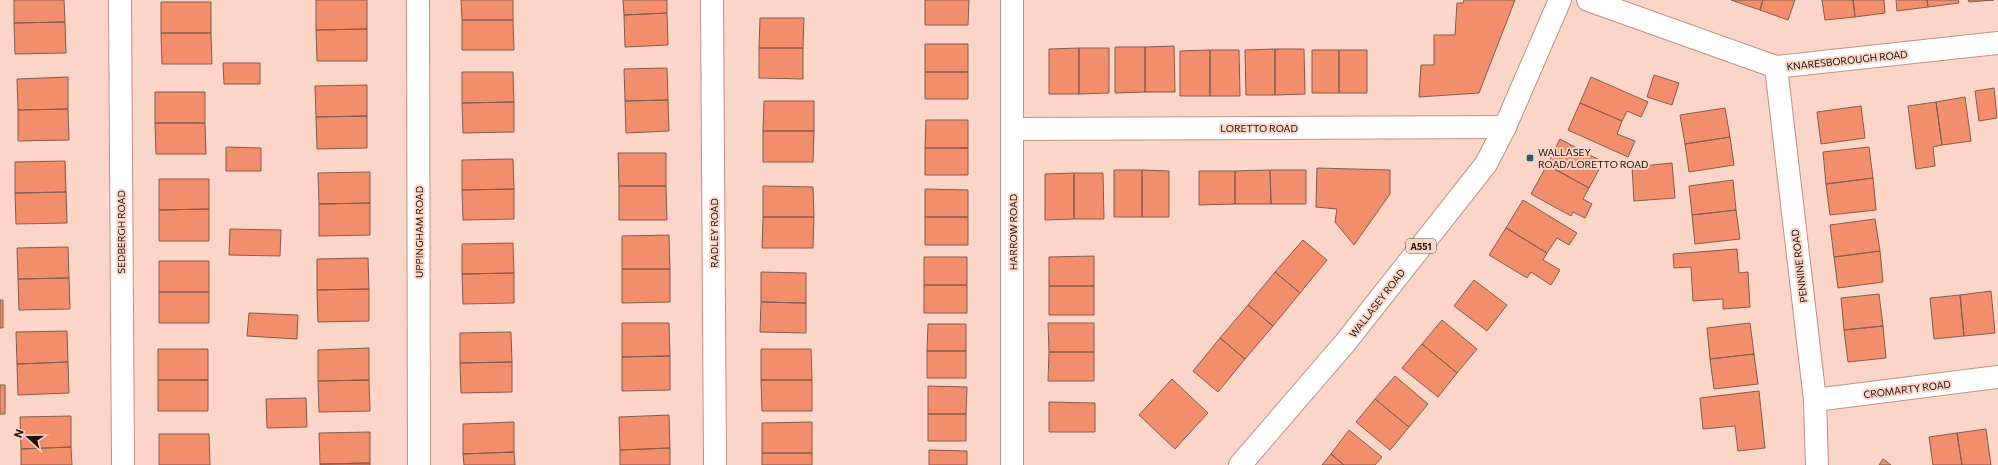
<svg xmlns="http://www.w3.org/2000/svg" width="1998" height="465" viewBox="0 0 1998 465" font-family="Commissioner,sans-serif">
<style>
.building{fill:#f28e6b;stroke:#845c4e}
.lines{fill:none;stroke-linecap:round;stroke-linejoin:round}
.street-casing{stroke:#be9283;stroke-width:24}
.primary-casing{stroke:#be9283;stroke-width:24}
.street{stroke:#fff;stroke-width:22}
.primary{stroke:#fff;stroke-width:22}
.poi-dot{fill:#1d6173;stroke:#fbd5c8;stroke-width:1.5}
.labels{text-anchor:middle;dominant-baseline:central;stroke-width:4;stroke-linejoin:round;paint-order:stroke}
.shield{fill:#fbd5c8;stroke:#614b43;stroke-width:1}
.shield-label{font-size:9px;font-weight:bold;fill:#1f100a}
.street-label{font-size:10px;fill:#1f100a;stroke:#fbd5c8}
.poi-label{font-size:10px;fill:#1f100a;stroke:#fbd5c8;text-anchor:start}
</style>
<rect width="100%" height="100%" fill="#fbd5c8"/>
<!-- building -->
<path class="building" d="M14 0H64L65 22 14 23Z
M316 0H367V29L316 30Z
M461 0H513V20H462Z
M623 0H667V13L624 15Z
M925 0H969L968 25H925Z
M1464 0H1515L1479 93 1419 97 1421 65H1434V35H1455L1457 3H1463Z
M1731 0H1763L1760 10Z
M1763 0H1795L1788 20 1760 10Z
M1822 0H1853L1855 17 1825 20Z
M1853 0H1884L1885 13 1855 17Z
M1896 0H1927L1928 7 1897 11Z
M1927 0H1958L1959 3 1928 7Z
M1968 0H1994L1969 2Z
M161 2H211V33H161Z
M667 13 668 45 625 47 624 15Z
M760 18H804L803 48H759Z
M462 20H513L514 50H462Z
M65 22 66 53 15 54 14 23Z
M367 29V61H317L316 30Z
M161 33H211L212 64H162Z
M925 44H968V72H925Z
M1174 46 1175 92H1145V47Z
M1115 47H1145V92L1115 93Z
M759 48H803V79L759 78Z
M1079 48V94H1049V49Z
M1079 48H1109V93L1079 94Z
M1275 49H1304L1305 94 1275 95Z
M1275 49V95H1246L1245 50Z
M1210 50H1239L1240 96H1210Z
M1210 50V96H1180V51Z
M1312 50H1339V93H1312Z
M1339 50H1367V93H1339Z
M223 63H260V84H224Z
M667 68 668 100 625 101 624 69Z
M462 72H513L514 102 462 103Z
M925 72H968V99H925Z
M1654 75 1679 83 1672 105 1647 97Z
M68 77V109L18 110 17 79Z
M1591 77 1648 102 1641 117 1627 111 1622 121 1580 103Z
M367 85V116L316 117 315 86Z
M1994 88 1997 118 1979 121 1975 91Z
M155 92H205V123H155Z
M1965 97 1971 141 1942 145 1936 102Z
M668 100 669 131 626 133 625 101Z
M764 101H814V131H763Z
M514 102V132L463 133 462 103Z
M1936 102 1942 145 1933 147 1935 166 1916 169 1908 106Z
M1580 103 1622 121 1617 134 1635 141 1628 157 1568 130Z
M1861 106 1865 138 1821 144 1817 112Z
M1725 108 1730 137 1685 144 1680 115Z
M68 109 69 140 18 141V110Z
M367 116V148L317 149 316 117Z
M926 120H968V148H925Z
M155 123H205L206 154H156Z
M763 131H814L813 162H763Z
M1730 137 1734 165 1689 172 1685 144Z
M1560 139 1603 162 1589 188 1547 165Z
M226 147 261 148V171H226Z
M1869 147 1873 178 1826 184 1823 152Z
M925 148H968V175H925Z
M618 153H666V186H619Z
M513 159 514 189 462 190V160Z
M65 161 66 192 15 193V162Z
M1672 163 1675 198 1634 201 1632 167Z
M1547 165 1589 188 1583 199 1592 204 1585 218 1573 212 1571 216 1531 194Z
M1317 168 1390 170V194L1354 245 1335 222 1337 209 1316 207Z
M1114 170H1142V217H1114Z
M1142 170 1169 171V217H1142Z
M1270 170H1306V204H1271Z
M1270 170 1271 204H1235V171Z
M1199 171H1235V204L1199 205Z
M370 172V203L319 204 318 173Z
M1074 173H1103L1104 219H1074Z
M1074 173V219L1045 220V174Z
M1873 178 1876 210 1830 215 1826 184Z
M159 179H209V209L159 210Z
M1733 180 1736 210 1692 215 1689 186Z
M619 186H666L667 220H619Z
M763 186 813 187 814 217H763Z
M514 189V219L463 220 462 190Z
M925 189 968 190V217H925Z
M66 192 67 223 16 224 15 193Z
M1523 200 1577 233 1569 245 1557 238 1547 253 1506 228Z
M370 203V235L319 236V204Z
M209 209V241H159V210Z
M1736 210 1740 239 1695 244 1692 215Z
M763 217H814L813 248H762Z
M925 217H968V245H925Z
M1875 219 1880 251 1834 257 1830 225Z
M1506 228 1547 253 1543 260 1560 270 1551 285 1531 272 1527 278 1489 255Z
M230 229 281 230 280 256 229 255Z
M669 235 670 269H622V236Z
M1303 240 1327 260 1300 293 1275 272Z
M513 243 514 273 462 274V244Z
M68 247 69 278 18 279 17 248Z
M1737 249 1739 273 1748 272 1750 307 1723 309V299L1693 301 1691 267 1674 268 1673 254Z
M1880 251 1883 282 1838 288 1834 257Z
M1094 256V286H1049V257Z
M924 257H967V285H924Z
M368 258 369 289 317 290V259Z
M159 261H209V292H159Z
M622 269H670V302L622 303Z
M761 272 806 273V303L761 302Z
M1275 272 1300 293 1273 326 1248 305Z
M514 273V303L463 304 462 274Z
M69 278 70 309 19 310 18 279Z
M1474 280 1507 305 1487 331 1454 306Z
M924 285H967V313H924Z
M1049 286H1094V315H1049Z
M369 289V321L318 322 317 290Z
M1991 291 1995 333 1964 336 1960 295Z
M159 292H209V323H159Z
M1879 294 1883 326 1844 330 1841 298Z
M1960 295 1964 336 1934 339 1930 298Z
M0 300H3V328H0Z
M761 302 806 303V333L760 332Z
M1248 305 1273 326 1245 359 1220 338Z
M249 313 298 315 297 339 247 336Z
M1442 320 1477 349 1457 373 1422 344Z
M622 323H669L670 356 622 357Z
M1048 323H1094V352H1049Z
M1750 323 1754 354 1710 359 1707 328Z
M928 324H966V351H927Z
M1883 326 1886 358 1848 362 1844 330Z
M67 331 68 362 17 364 16 332Z
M511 332 512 362 460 363V333Z
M1220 338 1245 359 1218 392 1193 371Z
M1422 344 1457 373 1438 397 1402 368Z
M369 348V380L318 381V350Z
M158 349H208V380H158Z
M761 349H811L812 380H761Z
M927 351H966V378H927Z
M1049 352H1094V381H1048Z
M1754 354 1758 384 1714 389 1710 359Z
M670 356V390L622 391V357Z
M68 362 69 393 18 395 17 364Z
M512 362V392L461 393 460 363Z
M1395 376 1428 404 1409 427 1375 399Z
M1172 379 1208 413 1175 449 1139 415Z
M158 380H208V411H158Z
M369 380 370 411 319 412 318 381Z
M761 380H812V411H762Z
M0 385H5V414H0Z
M928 386 967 387 966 414H928Z
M1759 391 1765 448 1738 451 1735 426 1703 429 1700 398Z
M306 398 307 427 267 428 266 399Z
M1375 399 1409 427 1390 450 1356 422Z
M1049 402 1095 403V432H1049Z
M928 414H966V441H928Z
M669 415 670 448 620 450 619 417Z
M71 416V447L21 449 20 417Z
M514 422V452L463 454V424Z
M812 422V453H762V423Z
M1986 429 1991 465H1962L1957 433Z
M1349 430 1382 457 1375 465H1344L1331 454Z
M370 432V463L320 464 319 433Z
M1957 433 1962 465H1933L1929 437Z
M159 434H209L210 465H159Z
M71 447 72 465H21V449Z
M670 448V465H620V450Z
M929 450 967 451V465H929Z
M514 452 515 465H464L463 454Z
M762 453H812V465H762Z
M1331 454 1344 465H1322Z
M1883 459 1891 465H1879Z
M370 463V465H320V464Z"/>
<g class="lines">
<!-- street casing -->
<g class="street-casing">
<path id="street" d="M120 0 123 465
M418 0 419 465
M712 0 715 465
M1588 0 1776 67 1998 43
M1776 67 1815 400 1817 465
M1013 129 1505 127
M1815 400 1998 377
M1012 465V0"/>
</g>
<!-- primary casing -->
<g class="primary-casing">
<path id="primary" d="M1240 465 1345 343 1486 164 1505 127 1560 0"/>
</g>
<!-- street -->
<use href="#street" class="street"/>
<!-- primary -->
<use href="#primary" class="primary"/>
</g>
<!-- markers -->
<rect class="poi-dot" x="1526" y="154" width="8" height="8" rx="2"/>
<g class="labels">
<!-- shield labels -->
<rect class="shield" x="1406" y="239" width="30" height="14" rx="3"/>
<g class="shield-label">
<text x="1421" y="246">A551</text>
</g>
<!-- street labels -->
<g class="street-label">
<text transform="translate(1847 60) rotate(-6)">KNARESBOROUGH ROAD</text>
<text x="1259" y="128">LORETTO ROAD</text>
<text transform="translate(121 232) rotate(-90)">SEDBERGH ROAD</text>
<text transform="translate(419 232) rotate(-90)">UPPINGHAM ROAD</text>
<text transform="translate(1013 232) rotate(-90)">HARROW ROAD</text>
<text transform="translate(714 233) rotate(-90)">RADLEY ROAD</text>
<text transform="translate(1799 266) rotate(-97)">PENNINE ROAD</text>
<text transform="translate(1377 303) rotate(-52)">WALLASEY ROAD</text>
<text transform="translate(1907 389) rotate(-7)">CROMARTY ROAD</text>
</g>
<!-- poi labels -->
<g class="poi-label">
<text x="1538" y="152">WALLASEY<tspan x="1538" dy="12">ROAD/LORETTO ROAD</tspan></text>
</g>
</g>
<!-- north arrow -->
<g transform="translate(28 437) rotate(291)" stroke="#fbd5c8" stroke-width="3" paint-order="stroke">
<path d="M0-3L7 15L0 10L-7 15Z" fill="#1f100a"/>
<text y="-6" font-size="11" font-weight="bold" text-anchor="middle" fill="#1f100a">N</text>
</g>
</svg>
